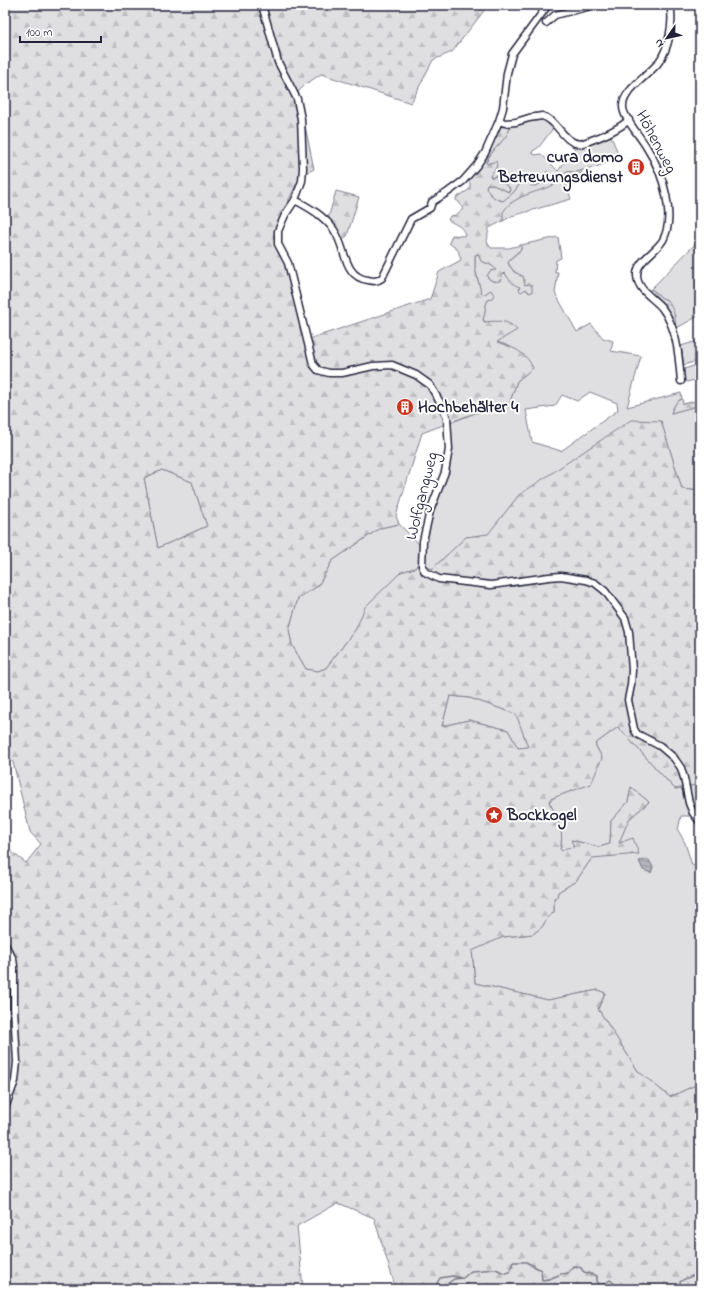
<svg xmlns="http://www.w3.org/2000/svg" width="705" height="1294" viewBox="0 0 705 1294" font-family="'Indie Flower',sans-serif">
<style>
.grass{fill:#dfdfe2;stroke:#80808e;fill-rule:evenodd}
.forest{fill:url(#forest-firs);stroke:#80808e;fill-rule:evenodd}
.water{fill:url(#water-rules);stroke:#7a7a88}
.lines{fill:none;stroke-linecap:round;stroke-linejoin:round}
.stream{stroke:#7a7a88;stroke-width:1.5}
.minor-casing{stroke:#22223b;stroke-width:9}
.minor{stroke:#fff;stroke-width:6}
.labels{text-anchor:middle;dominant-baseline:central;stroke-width:4;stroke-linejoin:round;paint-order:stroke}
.street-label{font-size:17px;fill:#22223b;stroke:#fff}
.poi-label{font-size:17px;font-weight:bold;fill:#22223b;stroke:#fff;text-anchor:start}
</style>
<defs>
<pattern id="forest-firs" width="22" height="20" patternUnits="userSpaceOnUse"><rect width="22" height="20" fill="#dfdfe2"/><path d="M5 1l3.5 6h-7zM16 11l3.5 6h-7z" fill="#bfbfc3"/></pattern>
<pattern id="water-rules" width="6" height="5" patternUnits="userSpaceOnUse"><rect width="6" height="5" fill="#b4b4bc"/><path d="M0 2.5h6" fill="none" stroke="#9a9aa2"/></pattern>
</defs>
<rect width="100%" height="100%" fill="#fff"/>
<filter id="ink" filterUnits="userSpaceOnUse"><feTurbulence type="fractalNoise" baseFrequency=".025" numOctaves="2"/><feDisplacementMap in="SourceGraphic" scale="8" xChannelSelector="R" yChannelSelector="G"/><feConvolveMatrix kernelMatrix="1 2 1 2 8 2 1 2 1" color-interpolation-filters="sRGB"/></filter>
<g filter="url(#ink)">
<!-- grass -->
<path class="grass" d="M538 120H544L554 127 539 147 533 151 532 153 535 155 541 154 558 171 576 146 610 134 620 158 593 168V167L577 172H566L555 178 546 173 545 180C540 185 535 187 528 183L520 184 511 196 503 201 492 197 486 188 487 184H491L509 192 510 189 508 186 495 180 496 175 492 178 490 176 493 170 497 167 491 162 488 164 486 163C491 148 508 141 511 124Z
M565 180 571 199 512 216 503 221 502 212C516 193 545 189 565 180Z
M558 237 561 258 556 260 555 272H558L555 293 577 332 591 324 603 338 613 341 611 351 641 356 627 407 681 393 682 399C676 401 673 408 671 413L700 405V491L682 489 661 421 519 495 488 535 466 537 432 569 423 566 425 537 434 504 443 483 450 423 501 403 508 407 517 381 533 368 511 347 497 342 498 322H485L483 319C486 313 484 306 488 300L492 298 485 294 483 295 481 292 475 269V255L478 254 481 261C486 263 493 265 497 270L490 271 487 276 489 279 495 282 502 273H505C509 280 514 284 521 287L519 290 526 289 528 292H532L529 284 524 285 525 280C518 272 514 274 508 263L510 259 521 250V245ZM590 392 617 403 618 410 561 451 532 442 526 410 555 406 562 395 577 401Z
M700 239V315L675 329 674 315 667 300 662 298 653 290H650Z
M700 340V360L684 365 681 346Z
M700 364V379L686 382 682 381 681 370Z
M162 470 192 482 207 526 158 548 144 478Z
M399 524 420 545 419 563 415 568 401 572 366 607 356 629 326 668 318 671 306 669 292 645 289 630 298 598 318 586 332 561 380 528Z
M450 696 470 698 517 714 528 747 518 748 508 730 469 720 442 726Z
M618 727 675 789 700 784V824L694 816H681L678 830 685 843 692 865 700 868V1083L670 1097 638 1071 598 1009 605 993 598 990 548 1000 475 983 472 950 503 937 533 934 542 927 548 917 554 912V898L558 892 576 881 592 858 618 844 629 819 649 802 631 787 628 802 611 821 610 844 599 847 572 840 575 847 561 851 560 849C565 832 557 816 549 802L602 758 595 744Z"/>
<!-- forest -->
<path class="forest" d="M5 5H485L483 12 452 52 433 60 411 103 321 74 306 84 298 92 314 169 301 175 281 215 273 237 284 263 306 340 430 299 439 272 461 260 458 250 449 243 452 235 463 236 465 235C463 226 454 224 448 220L450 216 456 215 463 209 459 202 456 200V198L470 189V183L466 178 498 128 511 124C508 141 491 148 486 163L488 164 496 161C499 168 493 170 490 176L492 178 499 175V178L496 180 508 186 510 190 509 192 491 184H487L486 188C491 196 494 199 503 201L514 192 523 180C533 185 536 189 545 180L546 172H549L552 177 555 178 566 172H577L581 171 582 173C572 176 563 181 554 185 536 193 514 195 503 212V221L489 228C488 230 488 238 487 242L491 248H509L521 245V249L510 259 508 263 514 272 523 276 525 285 529 284 532 285V292L530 293 526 289 521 292 519 290 520 287C514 286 508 279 505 273L502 274V277L500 281C495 282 490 281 487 276L490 271 496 270C493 265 486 263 481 261L478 254 475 255V269L481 292 483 295 491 290 494 295 492 298 488 300C484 306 486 313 483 319L484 322C498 321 507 319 517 330L497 342C514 348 525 351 533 368L517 381 508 408 501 403 422 433 396 516 399 524 380 528 332 561 318 586 298 598 289 630 292 645 306 669 318 671 326 668 356 629 365 607 401 572 415 568 419 563 432 569 466 537 488 534 519 495 631 420 661 421 682 489 700 491V784L675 789 618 727 595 744 602 758 591 784 550 799 549 802C557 817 565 831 560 849L562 851 566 848 574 847 571 840 599 847 610 844 611 821 628 802 631 787 649 802 629 819 619 843 633 838 639 854 592 858 576 881 558 892 557 897 554 898V912L548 917 542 927 533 934 503 937 472 951 475 983 548 1000 598 990 605 993 598 1009 638 1071 670 1097 700 1083V1289H396L374 1218 338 1203 297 1226 303 1289H5V847L26 863 41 844 30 832 13 762 5 755ZM162 470 192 482 207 526 158 548 144 478ZM450 696 470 698 516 714 528 747 518 748 508 730 469 720 442 726Z
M336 191 359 197 347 236 342 241 328 219Z
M650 290H653L662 298 667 300C672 307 677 317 675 326L649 291Z
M682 399 683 404 700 400V405L671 413C673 408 676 401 682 399Z"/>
<!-- water -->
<path class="water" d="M643 860H649L653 867 651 873 643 870 639 861Z"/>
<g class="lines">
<!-- stream -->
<path class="stream" d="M436 1285 440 1278 452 1276 461 1278
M414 1289 416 1286H420L422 1289
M433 1289 436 1285 444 1286 454 1279 463 1278 471 1271 496 1269 504 1273 510 1272 513 1262H526L541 1270 542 1280C555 1280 555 1273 568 1273L573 1266 580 1267 584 1272 597 1276V1282L600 1285 606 1283 610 1280 621 1289
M635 1289 638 1286 647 1289
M680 1289 681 1287 680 1282C686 1277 693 1277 700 1272"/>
<!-- minor casing -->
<g class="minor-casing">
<path id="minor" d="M262 5 278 62 297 99 301 119 303 168 302 181 295 200 285 215 278 231V244L288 263 313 364 318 370 329 373H342L373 366 392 365 416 375 430 385 441 404 447 418 449 449 445 472 430 511 423 541 422 566 425 572 439 579 491 585 549 577 561 576 586 580 595 583 605 591 625 618 629 632 632 670 631 685 628 700 634 729 637 734 660 746 674 758 681 768 684 778 689 803 693 813 700 822
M670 5C674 22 669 49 658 63 649 75 622 91 623 107 623 118 641 137 647 148 656 162 663 179 666 195 669 209 670 227 663 240 656 252 636 261 637 276 638 291 654 298 662 308 665 312 668 317 670 322 678 340 679 361 681 381
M546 23 555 15 587 7 591 5
M499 121 505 123 516 122 529 118 542 116C558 120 563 143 580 144 596 139 616 131 629 120
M295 200C310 208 324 216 334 230 346 247 343 277 368 280 373 281 377 282 382 278L411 219 430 208 432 202 448 192 463 181 477 165 485 153 499 121 503 108 507 73 512 54 548 5
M5 945 13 959 14 966V1008L17 1062 15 1081 5 1108"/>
</g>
<!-- minor -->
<use href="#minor" class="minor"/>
</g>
</g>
<!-- icons -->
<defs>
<g id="building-disc" transform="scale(0.9)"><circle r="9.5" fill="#c8321e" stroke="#fff"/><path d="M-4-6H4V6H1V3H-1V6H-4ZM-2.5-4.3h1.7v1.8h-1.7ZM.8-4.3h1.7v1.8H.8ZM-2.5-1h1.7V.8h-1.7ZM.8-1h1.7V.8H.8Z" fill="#fff"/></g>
<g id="sight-disc" transform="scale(0.9)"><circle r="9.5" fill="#c8321e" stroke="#fff"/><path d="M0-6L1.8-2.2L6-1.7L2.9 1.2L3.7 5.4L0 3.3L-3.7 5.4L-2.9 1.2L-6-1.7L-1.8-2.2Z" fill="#fff"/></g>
</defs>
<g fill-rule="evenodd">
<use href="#building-disc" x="636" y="167"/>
<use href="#building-disc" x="405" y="407"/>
<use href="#sight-disc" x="494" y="815"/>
</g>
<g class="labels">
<!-- street labels -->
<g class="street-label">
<text transform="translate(656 142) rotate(62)">Höhenweg</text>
<text transform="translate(422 496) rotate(-76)">Wolfgangweg</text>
</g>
<!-- poi labels -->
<g class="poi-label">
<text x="623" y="157" text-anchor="end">cura domo<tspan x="623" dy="20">Betreuungsdienst</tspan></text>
<text x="418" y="407">Hochbehälter 4</text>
<text x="507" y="815">Bockkogel</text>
</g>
</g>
<!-- margin -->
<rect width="705" height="1294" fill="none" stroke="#fff" stroke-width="20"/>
<rect x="10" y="10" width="685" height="1274" fill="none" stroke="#22223b" stroke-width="1.5" filter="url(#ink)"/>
<!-- north arrow -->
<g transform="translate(667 38) rotate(236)" stroke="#ffffff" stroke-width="3" paint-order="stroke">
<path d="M0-3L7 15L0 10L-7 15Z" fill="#22223b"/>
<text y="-6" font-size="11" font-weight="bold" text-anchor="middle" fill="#22223b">N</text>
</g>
<!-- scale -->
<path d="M20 36v6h81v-6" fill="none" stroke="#22223b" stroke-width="2"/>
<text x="26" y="36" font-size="12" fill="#22223b" stroke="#ffffff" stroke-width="3" paint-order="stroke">100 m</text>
</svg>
